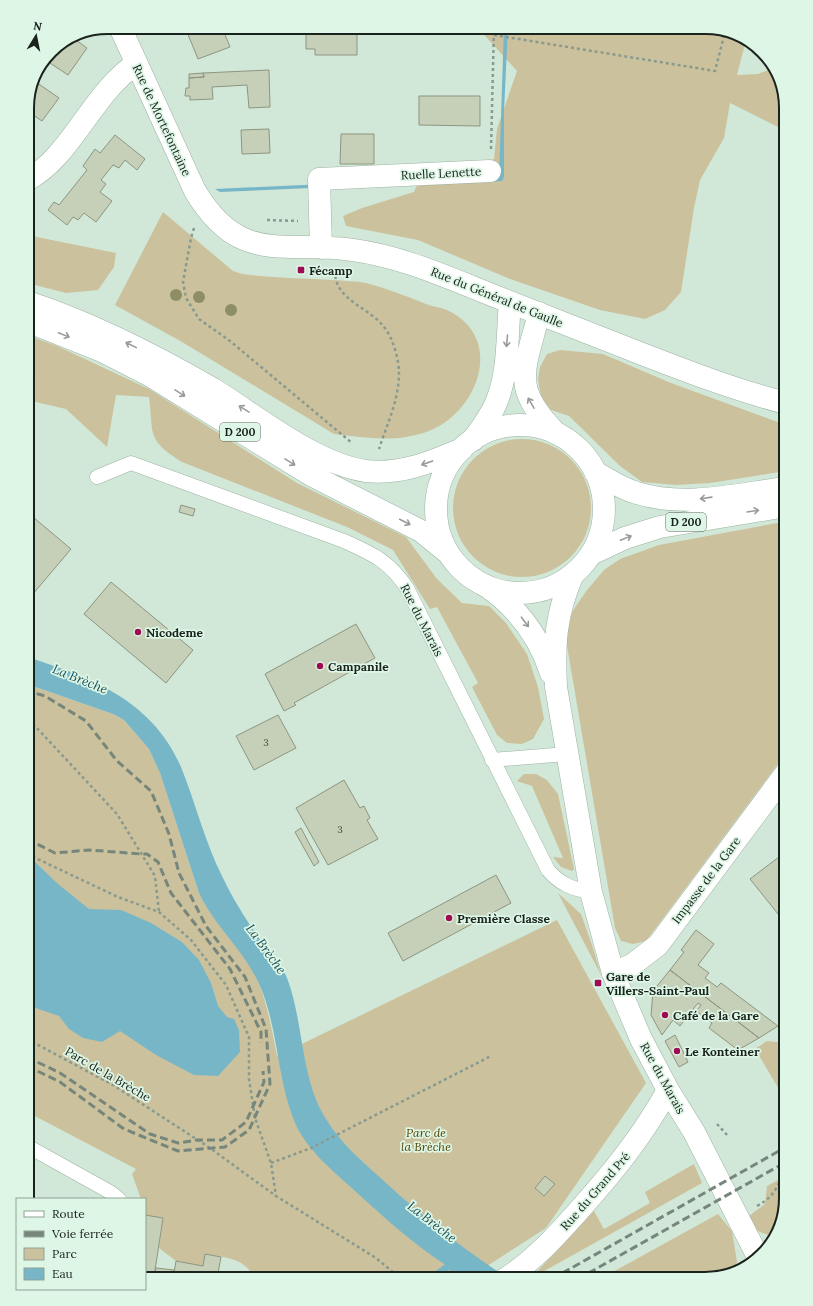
<svg xmlns="http://www.w3.org/2000/svg" width="813" height="1306" viewBox="0 0 813 1306" font-family="Lora,serif">
<style>
.green{fill:#ccc19d}
.water{fill:#77b6c7}
.lines{fill:none;stroke-linecap:round;stroke-linejoin:round}
.stream{stroke:#77b6c7;stroke-width:7}
.building{fill:#c6cfb8;stroke:#8d9580}
.service-casing{stroke:#9cb2a3;stroke-width:15}
.minor-casing{stroke:#9cb2a3;stroke-width:23}
.tertiary-casing{stroke:#9cb2a3;stroke-width:23}
.primary-casing{stroke:#9cb2a3;stroke-width:23}
.path{stroke:#889a8e;stroke-width:2.5;stroke-dasharray:3 3;stroke-linecap:butt}
.service{stroke:#fff;stroke-width:14}
.minor{stroke:#fff;stroke-width:22}
.tertiary{stroke:#fff;stroke-width:22}
.primary{stroke:#fff;stroke-width:22}
.rail{stroke:#76867b;stroke-width:3;stroke-dasharray:8 4;stroke-linecap:butt}
.tree{fill:#8d8e63}
.oneway{stroke:#989c99}
.poi-dot{fill:#9f0b52;stroke:#def6e5;stroke-width:1.5}
.labels{text-anchor:middle;dominant-baseline:central;stroke-width:3.5;stroke-linejoin:round;paint-order:stroke}
.number-label{font-size:10px;fill:#444d43}
.shield{fill:#def6e5;stroke:#546258;stroke-width:1}
.shield-label{font-size:11px;font-weight:bold;fill:#19221c}
.street-label{font-size:12px;fill:#19221c;stroke:#def6e5}
.poi-label{font-size:12px;font-weight:bold;fill:#19221c;stroke:#def6e5;text-anchor:start}
.park-label{font-size:12px;font-style:italic;fill:#554504;stroke:#def6e5}
.water-label{font-size:13px;font-style:italic;fill:#1a505d;stroke:#def6e5}
.rim{fill:none;stroke:#19221c;stroke-width:2}
</style>
<rect width="100%" height="100%" fill="#d1e8d8"/>
<!-- green -->
<path class="green" d="M477 27H710L746 40 737 75 758 74 773 68C785 81 786 114 786 131L730 103 724 138 700 180 694 208 681 292 665 310 645 319 600 310 510 279 418 240 346 226 343 216 362 208 414 192 424 169 472 165 494 159 497 129 517 71Z
M163 212 233 271 242 274C272 278 303 278 333 280 344 281 356 281 366 283 386 288 406 296 426 304 433 307 442 307 449 311 505 339 478 412 429 431 397 443 367 438 334 434L182 342 115 305Z
M27 235 116 253 114 267 98 290 66 293 27 283Z
M27 335 57 346 149 389 297 483 406 537 437 579 462 603 489 606 506 623 527 654 538 687 544 719 533 739 522 744 507 743 497 735 472 687 478 683 437 607 430 609 393 550 347 527 182 462C146 439 154 436 149 397L116 395 107 447 66 409 27 400Z
M560 350 603 354 671 383 786 425V471L710 483 676 485 642 482 620 466 569 416 551 410 541 397 538 379 540 367 547 354Z
M453 508a69 69 0 1 1 138 0a69 69 0 1 1-138 0Z
M777 523H786V753L646 941 633 944 621 941 615 928 566 640 572 612 587 590 604 570 620 559 659 545Z
M27 684 113 714 124 720 149 749 160 773 199 893C213 921 237 941 252 968 266 995 271 1026 277 1056L557 920 646 1083 546 1228 467 1279H254C246 1257 225 1258 205 1254L203 1266 176 1261 159 1248 163 1218 145 1215V1199H141L132 1174 136 1169 27 1112Z
M524 774H536L547 780 558 794 574 869 572 871 561 867 553 857 563 858 532 786 517 781Z
M558 893 581 914 592 945 601 975Z
M767 1041 786 1043V1101L755 1049Z
M694 1164 702 1183 530 1279 594 1211 604 1229 650 1203 645 1192Z
M786 1176V1198L773 1240 768 1235 755 1230 749 1216 765 1204 767 1186Z
M718 1214 732 1231 737 1262 732 1273 704 1279H600Z"/>
<!-- water -->
<path class="water" d="M504 27H508L504 111V177L502 181 454 184 380 185 220 192 215 189 499 176Z
M27 657C91 677 153 701 181 767 196 804 205 843 223 878 234 901 247 921 261 941 270 952 282 965 287 978 304 1022 300 1078 326 1119 341 1144 363 1162 385 1182 422 1216 458 1245 500 1273 485 1282 468 1279 451 1276L449 1267C415 1246 385 1218 355 1191 332 1170 304 1148 293 1118 277 1076 278 1028 260 986 245 951 215 927 199 893L160 773 149 749 124 720 113 714 27 684Z
M27 858 35 862 58 884 89 909 121 910 151 923 182 942 199 960 211 983 218 1006 227 1017 234 1019 239 1030 240 1052 218 1076 194 1075 156 1055 120 1031 102 1042 83 1038 69 1029 59 1016 27 1005Z"/>
<g class="lines">
<!-- stream -->
<path class="stream" d="M431 1279 455 1261"/>
</g>
<!-- building -->
<path class="building" d="M185 27H222L230 47 198 59Z
M306 27H316V31L357 30V55H315V49H306Z
M72 37 87 48 68 75 47 61 56 48Z
M269 70 270 107 249 108 247 85 212 87 213 99 190 100V96H185L186 88H189V78L204 77 203 73Z
M203 73 204 77 189 78V74Z
M33 80 59 98 42 121 27 111V103Z
M419 96H480V126L419 125Z
M269 129 270 153 242 154 241 130Z
M341 134H374V164H340Z
M115 135 145 159 137 170 125 160 119 168 113 165 101 180 106 184 100 192 112 201 96 222 84 213 78 220 73 217 67 225 48 210 54 202 59 205 87 170 83 166 95 149 100 153Z
M181 505 195 509 193 516 179 512Z
M27 512 71 549 27 601Z
M111 582 193 650 166 683 84 614Z
M356 624 375 658 294 703 296 705 284 711 265 674Z
M278 715 296 748 254 770 236 736Z
M344 780 360 808 364 806 370 818 367 820 378 839 328 865 296 808Z
M301 828 319 862 314 866 295 832Z
M779 857 786 866V924L750 879Z
M496 875 511 903 403 961 388 933Z
M696 930 714 944 698 965 709 973 705 978 717 987 721 983 778 1026 759 1038 670 970 684 952 681 950Z
M670 970 759 1038 738 1050 709 1028 712 1023 696 1011 701 1005 698 1003 680 1026 673 1020 662 1035 651 1015 653 991Z
M675 1035 688 1062 679 1067 665 1041Z
M545 1176 555 1184 544 1196 535 1188Z
M145 1215 163 1218 154 1277 145 1275Z
M205 1254 221 1257 217 1279H173L176 1261 203 1266Z
M156 1268 174 1270 173 1277 154 1275Z"/>
<g class="lines">
<!-- service casing -->
<g class="service-casing">
<path id="service" d="M97 477 131 463 344 541C373 554 389 561 407 588L548 870C560 884 572 889 591 892
M492 760 567 754
M29 1147 110 1192 119 1199"/>
</g>
<!-- minor casing -->
<g class="minor-casing">
<path id="minor" d="M120 27 195 191C240 266 282 240 353 250 405 257 453 280 502 299 547 317 592 334 637 352 686 371 735 390 786 403
M27 180C71 157 93 92 136 64
M321 248 319 179 490 171
M539 313C525 370 510 387 556 433
M473 440C481 428 491 416 496 403 509 373 507 335 510 302
M613 973 632 965 658 945 786 773"/>
</g>
<!-- tertiary casing -->
<g class="tertiary-casing">
<path id="tertiary" d="M573 574C555 616 554 643 556 687L591 892 613 973 641 1039 668 1090 694 1132 757 1255
M486 586C517 607 539 636 551 673
M505 1279C535 1260 558 1234 581 1208 615 1170 643 1135 668 1090"/>
</g>
<!-- primary casing -->
<g class="primary-casing">
<path id="primary" d="M27 302C92 323 154 355 213 389 257 416 315 464 366 471 401 475 431 462 462 449
M27 321 102 351 149 375 311 475 421 531 447 552
M436 509a84 84 0 1 1 168 0a84 84 0 1 1-168 0Z
M595 472C609 480 622 489 637 493 685 508 737 494 786 488
M591 554 625 538 660 527 786 506"/>
</g>
<!-- path -->
<path class="path" d="M494 35 715 71 725 32
M491 149 494 27
M267 220 298 221
M194 228 191 238 183 282 186 298 199 319 230 341 352 443
M333 272H335C335 300 370 308 384 327 393 338 399 359 399 373 399 400 387 424 379 449
M27 722 35 726 117 814 155 876 159 912
M27 854 118 897 159 912 191 940 226 985 249 1037V1079L255 1118 271 1163 276 1196
M27 1039 113 1085 207 1146 276 1196 376 1258 401 1279
M717 1124 727 1135
M271 1163 311 1148 491 1056
M757 1206C770 1199 775 1192 781 1179"/>
<!-- service -->
<use href="#service" class="service"/>
<!-- minor -->
<use href="#minor" class="minor"/>
<!-- tertiary -->
<use href="#tertiary" class="tertiary"/>
<!-- primary -->
<use href="#primary" class="primary"/>
<!-- rail -->
<path class="rail" d="M27 839 55 853 89 850 141 854H147L158 862 171 893 230 969 261 1032V1043
M27 1057 60 1073 150 1134 178 1143 197 1140H222L246 1122 264 1082 263 1071
M27 1066 60 1082 124 1129 178 1151 225 1147 249 1130 270 1084 266 1029 245 977 206 926 179 873 169 834 151 791 117 761 86 721 45 696 27 691
M552 1279 786 1147
M578 1279 786 1162"/>
</g>
<!-- trees -->
<g class="tree">
<circle cx="176" cy="295" r="6"/>
<circle cx="199" cy="297" r="6"/>
<circle cx="231" cy="310" r="6"/>
</g>
<!-- one-way arrows -->
<defs><path id="oneway-shaft" d="M-6 0H5M1.5-3L5.5 0L1.5 3" fill="none" stroke-width="1.6" stroke-linecap="round" stroke-linejoin="round"/></defs>
<g class="oneway">
<use href="#oneway-shaft" transform="translate(64 335) rotate(22)"/>
<use href="#oneway-shaft" transform="translate(507 341) rotate(95)"/>
<use href="#oneway-shaft" transform="translate(131 345) rotate(-154)"/>
<use href="#oneway-shaft" transform="translate(180 393) rotate(32)"/>
<use href="#oneway-shaft" transform="translate(531 403) rotate(-120)"/>
<use href="#oneway-shaft" transform="translate(244 409) rotate(-148)"/>
<use href="#oneway-shaft" transform="translate(290 462) rotate(31)"/>
<use href="#oneway-shaft" transform="translate(427 463) rotate(161)"/>
<use href="#oneway-shaft" transform="translate(706 498) rotate(172)"/>
<use href="#oneway-shaft" transform="translate(753 511) rotate(-9)"/>
<use href="#oneway-shaft" transform="translate(405 522) rotate(27)"/>
<use href="#oneway-shaft" transform="translate(626 538) rotate(-22)"/>
<use href="#oneway-shaft" transform="translate(525 622) rotate(53)"/>
</g>
<!-- markers -->
<g class="poi-dot">
<rect x="297" y="266" width="8" height="8" rx="2"/>
<circle cx="138" cy="632" r="4"/>
<circle cx="320" cy="666" r="4"/>
<circle cx="449" cy="918" r="4"/>
<rect x="594" y="979" width="8" height="8" rx="2"/>
<circle cx="665" cy="1015" r="4"/>
<circle cx="677" cy="1051" r="4"/>
</g>
<g class="labels">
<!-- number labels -->
<g class="number-label">
<text x="266" y="742">3</text>
<text x="340" y="829">3</text>
</g>
<!-- shield labels -->
<g class="shield">
<rect x="220" y="423" width="40" height="18" rx="3"/>
<rect x="666" y="513" width="40" height="18" rx="3"/>
</g>
<g class="shield-label">
<text x="240" y="432">D 200</text>
<text x="686" y="522">D 200</text>
</g>
<!-- street labels -->
<g class="street-label">
<text transform="translate(162 120) rotate(65)">Rue de Mortefontaine</text>
<text transform="translate(441 173) rotate(-3)">Ruelle Lenette</text>
<text transform="translate(497 297) rotate(22)">Rue du Général de Gaulle</text>
<text transform="translate(422 620) rotate(63)">Rue du Marais</text>
<text transform="translate(706 880) rotate(-53)">Impasse de la Gare</text>
<text transform="translate(108 1074) rotate(30)">Parc de la Brèche</text>
<text transform="translate(663 1078) rotate(61)">Rue du Marais</text>
<text transform="translate(595 1191) rotate(-49)">Rue du Grand Pré</text>
</g>
<!-- poi labels -->
<g class="poi-label">
<text x="309" y="270">Fécamp</text>
<text x="146" y="632">Nicodeme</text>
<text x="328" y="666">Campanile</text>
<text x="457" y="918">Première Classe</text>
<text x="606" y="976">Gare de<tspan x="606" dy="14">Villers-Saint-Paul</tspan></text>
<text x="673" y="1015">Café de la Gare</text>
<text x="685" y="1051">Le Konteiner</text>
</g>
<!-- park labels -->
<g class="park-label">
<text x="426" y="1132">Parc de<tspan x="426" dy="14">la Brèche</tspan></text>
</g>
<!-- water labels -->
<g class="water-label">
<text transform="translate(80 679) rotate(22)">La Brèche</text>
<text transform="translate(266 949) rotate(54)">La Brèche</text>
<text transform="translate(432 1222) rotate(38)">La Brèche</text>
</g>
</g>
<!-- crop -->
<path d="M0 0H813V1306H0ZM108 34H705A74 74 0 0 1 779 108V1198A74 74 0 0 1 705 1272H108A74 74 0 0 1 34 1198V108A74 74 0 0 1 108 34Z" fill="#def6e5" fill-rule="evenodd"/>
<path class="rim" d="M108 34H705A74 74 0 0 1 779 108V1198A74 74 0 0 1 705 1272H108A74 74 0 0 1 34 1198V108A74 74 0 0 1 108 34Z"/>
<!-- legend -->
<rect x="16" y="1198" width="130" height="92" fill="#def6e5" stroke="#8fa195"/>
<rect x="24" y="1211" width="20" height="6" fill="#ffffff" stroke="#8fa195"/>
<text x="52" y="1218" font-size="12" fill="#19221c">Route</text>
<rect x="24" y="1231" width="20" height="6" fill="#76867b" stroke="#8fa195"/>
<text x="52" y="1238" font-size="12" fill="#19221c">Voie ferrée</text>
<rect x="24" y="1248" width="20" height="12" fill="#ccc19d" stroke="#8fa195"/>
<text x="52" y="1258" font-size="12" fill="#19221c">Parc</text>
<rect x="24" y="1268" width="20" height="12" fill="#77b6c7" stroke="#8fa195"/>
<text x="52" y="1278" font-size="12" fill="#19221c">Eau</text>
<!-- north arrow -->
<g transform="translate(36 36) rotate(10)" stroke="#def6e5" stroke-width="3" paint-order="stroke">
<path d="M0-3L7 15L0 10L-7 15Z" fill="#19221c"/>
<text y="-6" font-size="11" font-weight="bold" text-anchor="middle" fill="#19221c">N</text>
</g>
</svg>
